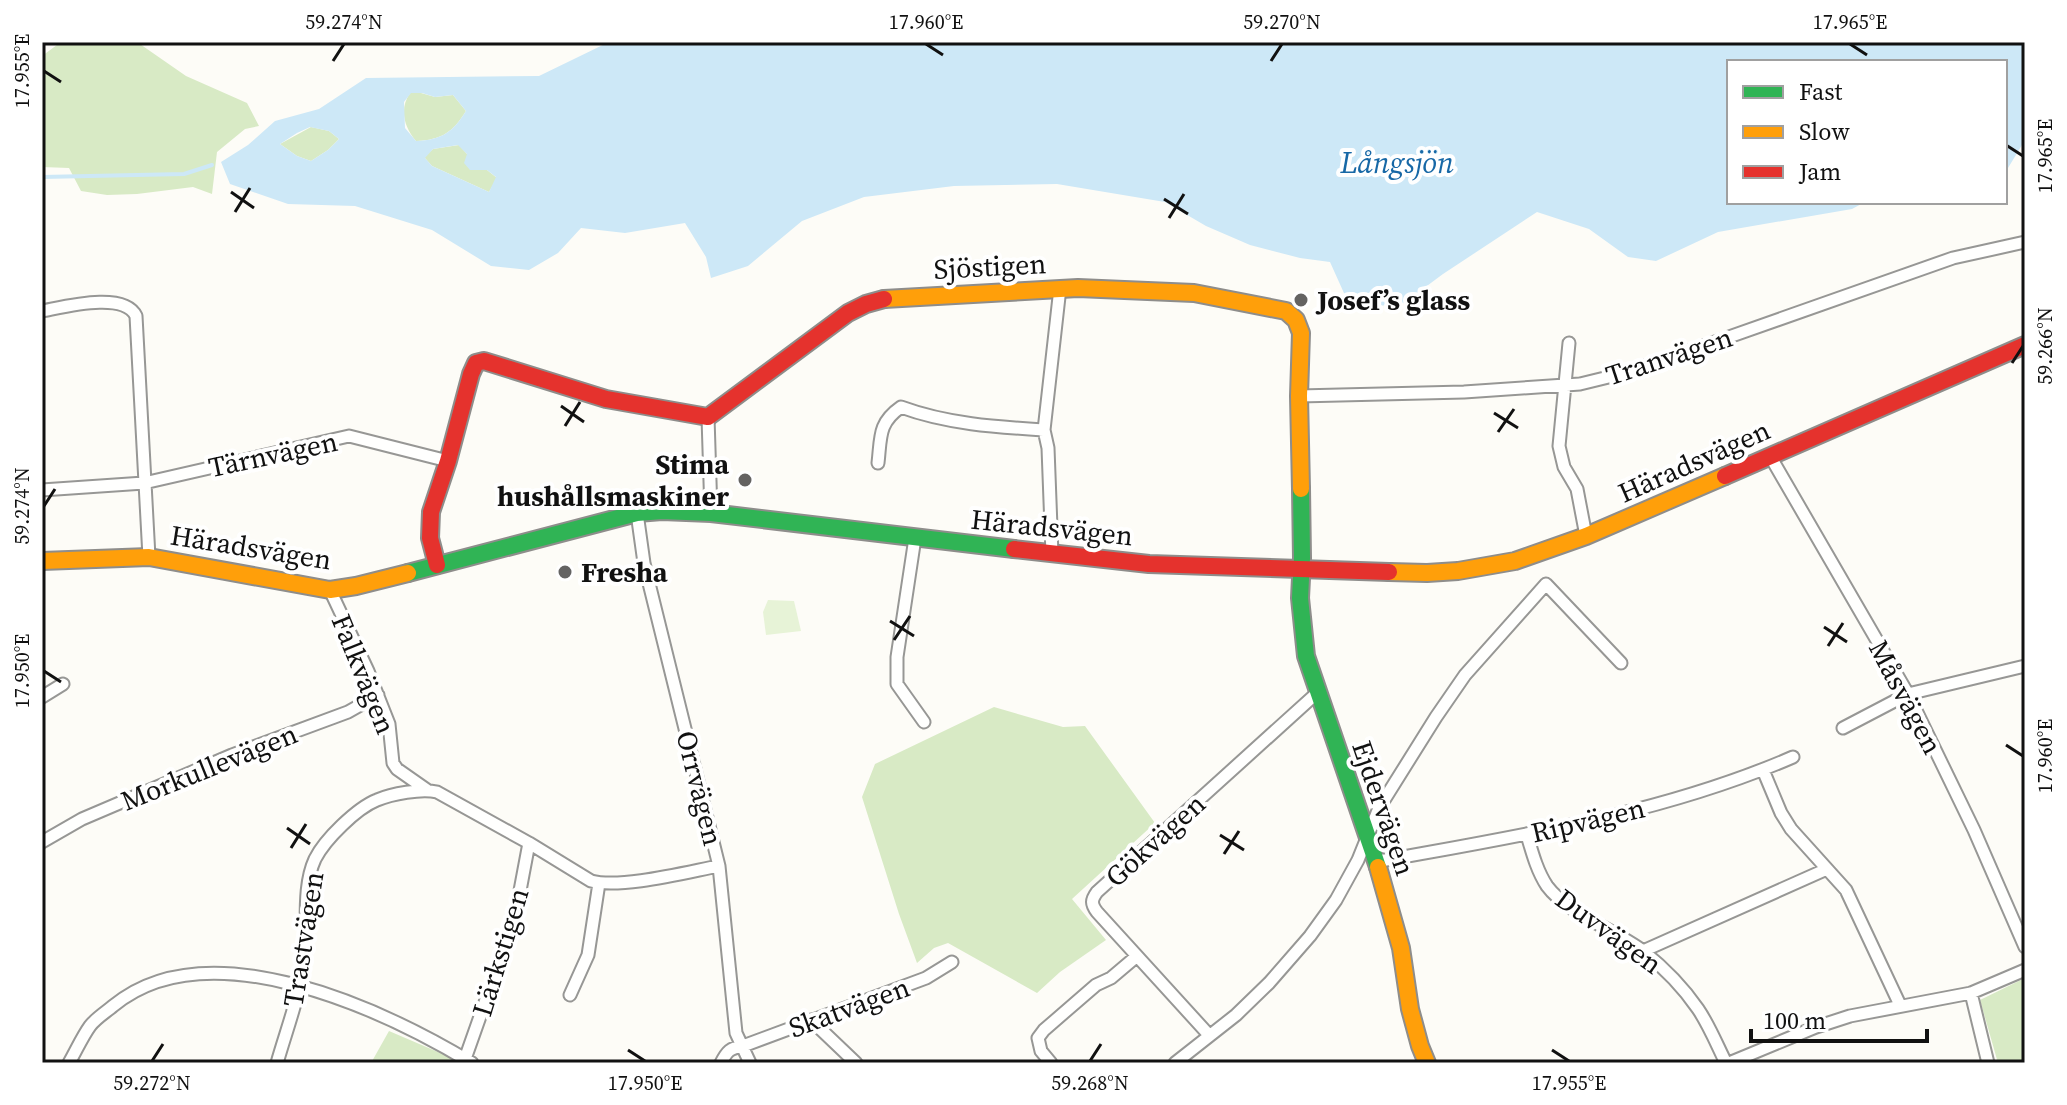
<svg xmlns="http://www.w3.org/2000/svg" width="2067" height="1105" viewBox="0 0 2067 1105" font-family="'Source Serif 4',serif">
<style>
.green{fill:#e7f3d7}
.forest{fill:#d8eac5}
.water{fill:#cde8f7;fill-rule:evenodd}
.lines{fill:none;stroke-linecap:round;stroke-linejoin:round}
.stream{stroke:#cde8f7;stroke-width:4}
.street-casing{stroke:#979795;stroke-width:15}
.fast-casing{stroke:#8e8d8b;stroke-width:20}
.slow-casing{stroke:#8e8d8b;stroke-width:20}
.jam-casing{stroke:#8e8d8b;stroke-width:20}
.street{stroke:#fffffe;stroke-width:11}
.fast{stroke:#30b455;stroke-width:16}
.slow{stroke:#ff9f0a;stroke-width:16}
.jam{stroke:#e5322d;stroke-width:16}
.ticks{fill:none;stroke:#111;stroke-width:3}
.poi-dot{fill:#646362;stroke:#fff;stroke-width:3}
.labels{text-anchor:middle;dominant-baseline:central;stroke-width:8;stroke-linejoin:round;paint-order:stroke}
.street-label{font-size:28px;fill:#111;stroke:#fff}
.poi-label{font-size:28px;font-weight:bold;fill:#111;stroke:#fff;text-anchor:start}
.water-label{font-size:30px;font-style:italic;fill:#1768a6;stroke:#fff}
.neatline{fill:none;stroke:#111;stroke-width:3}
.ticks-label{font-size:20px;text-anchor:middle;fill:#111}
</style>
<rect width="100%" height="100%" fill="#fdfcf7"/>
<!-- green -->
<path class="green" d="M768 600 794 601 801 631 766 635 763 612Z"/>
<!-- forest -->
<path class="forest" d="M61 42H137L186 76 247 103 259 126 245 129 217 152 212 194 193 187 137 194 107 195 81 191 69 168 42 167V56Z
M410 93H421L435 97 453 95 466 111C453 132 442 140 416 141 404 127 399 109 410 93Z
M311 127 329 131 339 139 328 150 311 161 297 156 280 144Z
M459 145 467 154 497 178 489 192 432 166 424 157 433 149Z
M994 707 1063 727 1085 726 1155 823 1072 899 1106 940 1060 972 1037 993 948 943 934 948 917 963 899 914 862 797 875 764Z
M2025 978V1063H1998L1980 1000Z
M389 1031 459 1061 461 1063H371Z"/>
<!-- water -->
<path class="water" d="M609 42H2025V140L2008 168H2005V62H1729V202H1865L1852 209 1718 232 1656 261 1628 257 1589 229 1537 212 1443 274 1404 303 1362 308 1348 302 1330 262 1300 258 1250 245 1206 226 1165 202 1057 184 954 186 864 197 802 221 748 266 711 278 706 257 685 223 625 233 581 228 558 253 529 270 491 266 432 230 355 206 288 204 230 184 221 162 248 145 275 121 319 109 366 78 539 76ZM411 93H422L435 97 453 95 466 111C453 132 442 140 416 141L405 128 404 102ZM310 127 329 131 339 139 328 150 311 161 297 156 280 144 297 133ZM458 145 467 154 464 163 470 170H487L496 177 489 192 432 166 425 158 433 149Z"/>
<g class="lines">
<!-- stream -->
<path class="stream" d="M42 177 184 174 212 165"/>
<!-- street casing -->
<g class="street-casing">
<path id="street" d="M42 311C64 307 124 291 136 316L149 557
M1569 343 1559 446 1564 467 1577 489 1586 536
M1299 396 1464 392 1580 384 1621 374 1709 344 1953 258 2025 242
M708 417 711 513
M1770 456 1908 694 1974 830 2025 947
M878 463C881 437 878 423 901 407 947 424 996 427 1044 430
M42 490 144 483 349 436 448 461
M637 513 644 563 719 866 736 1033 750 1063
M915 538 897 657V684L924 722
M1052 554 1048 448 1044 430 1060 288
M330 590 368 671 389 724 393 763 397 769 427 790
M42 697 63 684
M1843 728 1908 694 2025 666
M1763 770 1781 813 1791 829 1846 890 1900 1005
M1527 835C1532 852 1537 871 1547 886 1567 913 1615 930 1643 951 1663 967 1683 987 1698 1009 1709 1025 1717 1045 1726 1063
M42 842 82 819 232 755 348 712 378 695
M1376 860H1386C1524 835 1664 813 1793 757
M1643 951 1827 869
M1971 993 1988 1063
M570 995 588 955 599 883
M811 1020 856 1063
M1209 1035 1097 912C1091 904 1091 900 1097 892L1317 693
M465 1059 507 940 519 896 529 843
M69 1063C76 1051 82 1037 90 1026 96 1018 106 1012 113 1006 208 927 382 1009 472 1063
M277 1063C287 1028 301 992 305 956 308 925 302 887 315 859 325 839 357 808 377 800 391 794 422 788 437 792L529 843 591 881C621 889 687 872 719 866
M721 1063C727 1051 730 1048 743 1046L926 978 952 962
M1051 1063 1041 1051 1038 1038 1044 1030 1096 985 1111 978 1137 956
M1175 1063 1236 1015 1269 983 1310 936 1336 900 1358 860 1379 808 1436 717 1465 675 1546 584 1621 663
M1729 1063 1816 1027 1850 1016 1971 993 2025 970"/>
</g>
<!-- fast casing -->
<g class="fast-casing">
<path id="fast" d="M1301 489 1302 558 1300 598 1306 656 1378 867
M408 573 637 513 662 511 711 513 1014 549"/>
</g>
<!-- slow casing -->
<g class="slow-casing">
<path id="slow" d="M884 299 1078 288 1194 293 1286 311 1296 320 1301 333 1299 396 1301 489
M42 561 149 557 330 590 356 586 408 573
M1389 572 1427 573 1458 571 1515 561 1586 536 1725 476
M1378 867 1401 948 1410 1009 1420 1046 1427 1063"/>
</g>
<!-- jam casing -->
<g class="jam-casing">
<path id="jam" d="M1725 476 2025 345
M1014 549 1149 564 1389 572
M437 565 430 538 431 512 448 461 471 374 476 363 484 361 606 399 708 417 848 313 866 304 884 299"/>
</g>
<!-- street -->
<use href="#street" class="street"/>
<!-- fast -->
<use href="#fast" class="fast"/>
<!-- slow -->
<use href="#slow" class="slow"/>
<!-- jam -->
<use href="#jam" class="jam"/>
</g>
<!-- ticks -->
<path class="ticks" d="M926 44 943 55M1850 44 1867 55M333 61 344 44M1271 61 1282 44M44 71 61 82M2006 145 2023 156M231 192 254 208M1164 199 1188 214M235 212 250 188M1169 218 1184 194M2012 363 2023 346M561 406 584 422M1494 413 1518 428M565 426 580 402M1498 432 1514 409M44 506 55 489M890 621 914 636M1824 627 1847 642M894 640 910 616M1828 646 1843 623M44 671 61 682M2006 745 2023 756M287 828 310 844M1220 835 1244 850M291 848 306 824M1224 854 1239 831M628 1050 645 1061M1552 1050 1569 1061M152 1061 163 1044M1090 1061 1101 1044"/>
<!-- markers -->
<g class="poi-dot">
<circle cx="1301" cy="300" r="8"/>
<circle cx="745" cy="480" r="8"/>
<circle cx="565" cy="572" r="8"/>
</g>
<g class="labels">
<!-- street labels -->
<g class="street-label">
<text transform="translate(990 266) rotate(-3)">Sjöstigen</text>
<text transform="translate(1669 356) rotate(-18)">Tranvägen</text>
<text transform="translate(273 454) rotate(-12)">Tärnvägen</text>
<text transform="translate(1694 461) rotate(-24)">Häradsvägen</text>
<text transform="translate(1052 527) rotate(6)">Häradsvägen</text>
<text transform="translate(251 547) rotate(9)">Häradsvägen</text>
<text transform="translate(364 674) rotate(68)">Falkvägen</text>
<text transform="translate(1906 697) rotate(62)">Måsvägen</text>
<text transform="translate(209 767) rotate(-22)">Morkullevägen</text>
<text transform="translate(700 788) rotate(76)">Orrvägen</text>
<text transform="translate(1384 808) rotate(71)">Ejdervägen</text>
<text transform="translate(1588 820) rotate(-13)">Ripvägen</text>
<text transform="translate(1155 840) rotate(-42)">Gökvägen</text>
<text transform="translate(1609 931) rotate(36)">Duvvägen</text>
<text transform="translate(303 939) rotate(-81)">Trastvägen</text>
<text transform="translate(500 952) rotate(-73)">Lärkstigen</text>
<text transform="translate(849 1007) rotate(-20)">Skatvägen</text>
</g>
<!-- poi labels -->
<g class="poi-label">
<text x="1317" y="300">Josef’s glass</text>
<text x="729" y="464" text-anchor="end">Stima<tspan x="729" dy="32">hushållsmaskiner</tspan></text>
<text x="581" y="572">Fresha</text>
</g>
<!-- water labels -->
<g class="water-label">
<text x="1397" y="162">Långsjön</text>
</g>
</g>
<!-- border -->
<rect width="2067" height="1105" fill="none" stroke="#ffffff" stroke-width="88"/>
<!-- legend -->
<rect x="1727" y="60" width="280" height="144" fill="#ffffff" stroke="#a0a0a0" stroke-width="2"/>
<rect x="1743" y="86" width="40" height="12" fill="#30b455" stroke="#a0a0a0" stroke-width="2"/>
<text x="1799" y="100" font-size="24" fill="#111111">Fast</text>
<rect x="1743" y="126" width="40" height="12" fill="#ff9f0a" stroke="#a0a0a0" stroke-width="2"/>
<text x="1799" y="140" font-size="24" fill="#111111">Slow</text>
<rect x="1743" y="166" width="40" height="12" fill="#e5322d" stroke="#a0a0a0" stroke-width="2"/>
<text x="1799" y="180" font-size="24" fill="#111111">Jam</text>
<!-- scale -->
<path d="M1751 1029v12h176v-12" fill="none" stroke="#111111" stroke-width="4"/>
<text x="1763" y="1029" font-size="24" fill="#111111" stroke="#ffffff" stroke-width="6" paint-order="stroke">100 m</text>
<rect x="44" y="44" width="1979" height="1017" class="neatline"/>
<g class="ticks-label">
<text x="344" y="29">59.274°N</text>
<text x="926" y="29">17.960°E</text>
<text x="1282" y="29">59.270°N</text>
<text x="1850" y="29">17.965°E</text>
<text transform="translate(22 71) rotate(-90)" y="7">17.955°E</text>
<text transform="translate(2045 156) rotate(-90)" y="7">17.965°E</text>
<text transform="translate(2045 346) rotate(-90)" y="7">59.266°N</text>
<text transform="translate(22 506) rotate(-90)" y="7">59.274°N</text>
<text transform="translate(22 671) rotate(-90)" y="7">17.950°E</text>
<text transform="translate(2045 756) rotate(-90)" y="7">17.960°E</text>
<text x="152" y="1090">59.272°N</text>
<text x="645" y="1090">17.950°E</text>
<text x="1090" y="1090">59.268°N</text>
<text x="1569" y="1090">17.955°E</text>
</g>
</svg>
